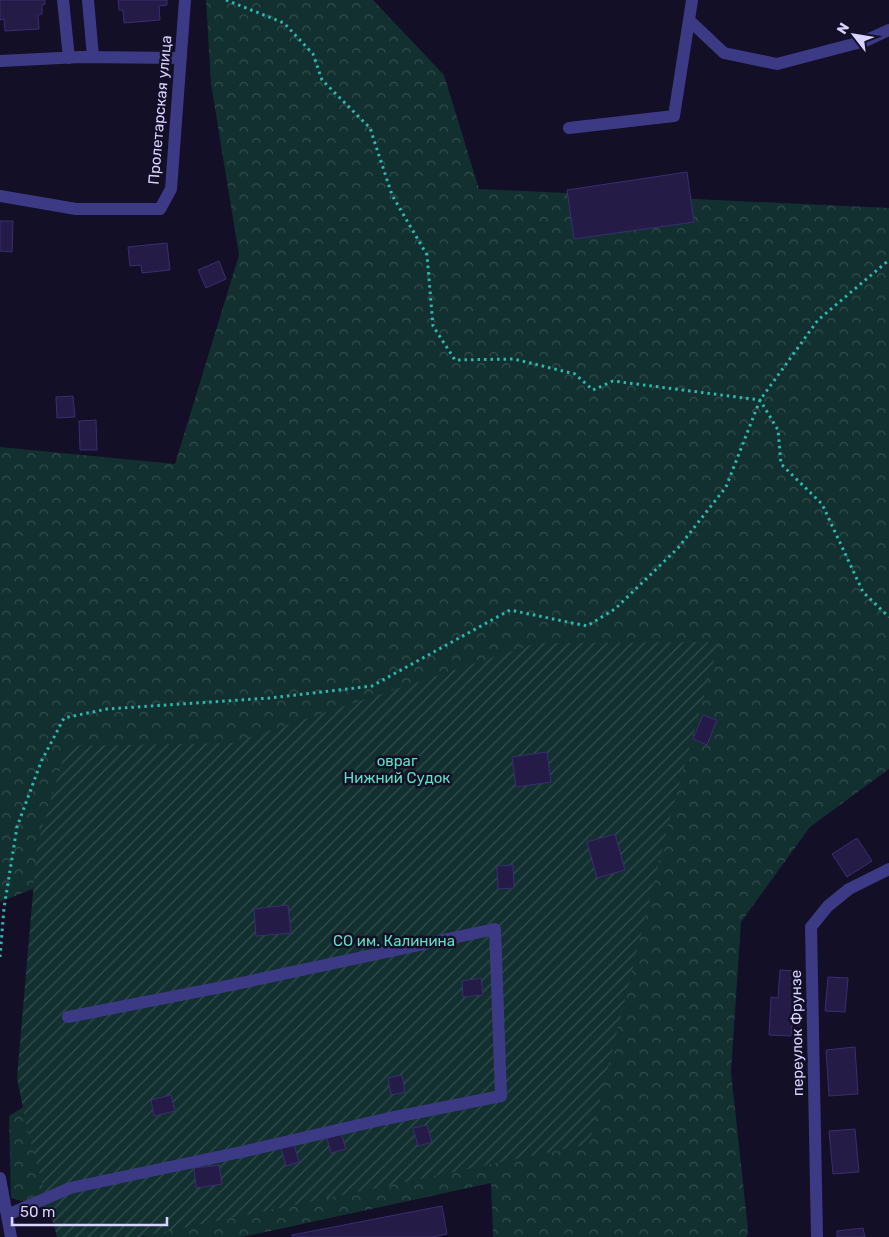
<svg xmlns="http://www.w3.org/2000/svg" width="889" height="1237" viewBox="0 0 889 1237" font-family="Rubik,sans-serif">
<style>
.forest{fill:url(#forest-crowns)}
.garden{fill:url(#garden-furrows)}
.building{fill:#241b47;stroke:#3b2d73}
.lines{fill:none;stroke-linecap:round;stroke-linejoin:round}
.path{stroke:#2fb8b0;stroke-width:3;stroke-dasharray:2.5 4;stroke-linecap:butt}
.minor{stroke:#3d3a85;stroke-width:12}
.labels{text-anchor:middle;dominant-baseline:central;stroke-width:5;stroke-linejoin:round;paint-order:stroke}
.street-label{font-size:15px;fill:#d9d4ff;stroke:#130f26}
.park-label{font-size:15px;fill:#5fe0c0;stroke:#130f26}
</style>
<defs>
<pattern id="forest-crowns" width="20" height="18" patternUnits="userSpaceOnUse" patternTransform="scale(1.25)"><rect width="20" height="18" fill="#12302f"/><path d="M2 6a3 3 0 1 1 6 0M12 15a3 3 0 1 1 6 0" fill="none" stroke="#344d4e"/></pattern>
<pattern id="garden-furrows" width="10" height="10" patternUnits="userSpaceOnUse" patternTransform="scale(1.25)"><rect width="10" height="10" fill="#12302f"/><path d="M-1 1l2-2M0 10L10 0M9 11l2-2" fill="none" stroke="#344d4e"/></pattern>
</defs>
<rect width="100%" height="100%" fill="#130f26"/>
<!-- forest -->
<path class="forest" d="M206 0H373L444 75 479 189 889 208V769L810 827 741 922 731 1072 748 1229 747 1237H493L491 1183 242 1237H148L11 1198 9 1116 52 1089 40 886 0 902V447L175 464 239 255 211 84Z"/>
<!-- garden -->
<path class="garden" d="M719 642 672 810 589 1144 139 1237H57L27 1128 17 1078 37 846 67 746 232 743 537 643Z"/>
<!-- building -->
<path class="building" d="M0 0H45V4L42 5V14L38 15 39 29 5 31 4 19 0 20Z
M118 0H167V5L159 6 160 20 124 23 123 10H119Z
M687 172 694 222 574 239 567 190Z
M0 221H13L12 252 0 251Z
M167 243 170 270 142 273 141 265 130 266 128 247Z
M219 261 226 279 206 288 198 270Z
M73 396 75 417 57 418 56 397Z
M96 420 97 450H80L79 421Z
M703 715 717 720 707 745 693 739Z
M547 752 551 782 516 787 512 757Z
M615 834 625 870 597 878 587 842Z
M857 838 872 861 847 877 832 854Z
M513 865 514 888 498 889 497 866Z
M288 905 291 933 256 936 254 909Z
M780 970 802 971 800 1026 792 1025 791 1036 769 1035 771 997 778 998Z
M828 977 848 978 845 1012 825 1011Z
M481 978 483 995 463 997 462 981Z
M855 1047 858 1094 829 1096 826 1050Z
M402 1075 405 1092 391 1095 388 1078Z
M171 1095 175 1111 154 1116 151 1100Z
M427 1125 432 1142 418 1146 413 1128Z
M855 1129 859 1172 833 1174 829 1131Z
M340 1131 346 1149 331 1153 326 1135Z
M294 1144 299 1162 286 1166 281 1148Z
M219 1165 222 1184 196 1188 194 1168Z
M442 1206 447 1234 432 1237H292V1235Z
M863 1228 865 1237H837V1231Z"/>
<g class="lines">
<!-- path -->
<path class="path" d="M226 0 284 23 313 54 322 80 370 128 392 195 427 255 433 326 455 360 514 359 575 374 593 390 613 381 760 400 778 430 781 464 822 504 863 592 889 617
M0 957 4 908 17 827 41 762 64 718 107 709 270 698 372 686 510 610 587 626 615 609 678 548 726 487 760 400 818 320 889 260"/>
<!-- minor -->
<path class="minor" d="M63 0 69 58
M88 0 93 57
M692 0 689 20 724 53 777 64 865 41 889 30
M0 61 80 57 181 58
M569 128 674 116 689 20
M0 196 76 209H160L171 189 185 0
M0 1178 11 1237
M7 1215 70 1188 246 1151 385 1119 501 1096 495 929 222 987 68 1017
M817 1237 811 927 828 906 849 889 889 869"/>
</g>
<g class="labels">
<!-- street labels -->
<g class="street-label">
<text transform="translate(160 110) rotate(-85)">Пролетарская улица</text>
<text transform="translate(797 1033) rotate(-91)">переулок Фрунзе</text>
</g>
<!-- park labels -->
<g class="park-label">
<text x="397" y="761">овраг<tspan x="397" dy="17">Нижний Судок</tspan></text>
<text x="394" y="941">СО им. Калинина</text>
</g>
</g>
<!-- north arrow -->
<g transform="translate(854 35) rotate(301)" stroke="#130f26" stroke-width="4" paint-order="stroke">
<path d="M0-4L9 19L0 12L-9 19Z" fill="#d9d4ff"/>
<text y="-8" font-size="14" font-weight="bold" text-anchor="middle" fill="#d9d4ff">N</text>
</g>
<!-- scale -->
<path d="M12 1217v8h155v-8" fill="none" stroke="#d9d4ff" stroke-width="2.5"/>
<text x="20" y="1217" font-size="15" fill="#d9d4ff" stroke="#130f26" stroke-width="4" paint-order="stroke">50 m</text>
</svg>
